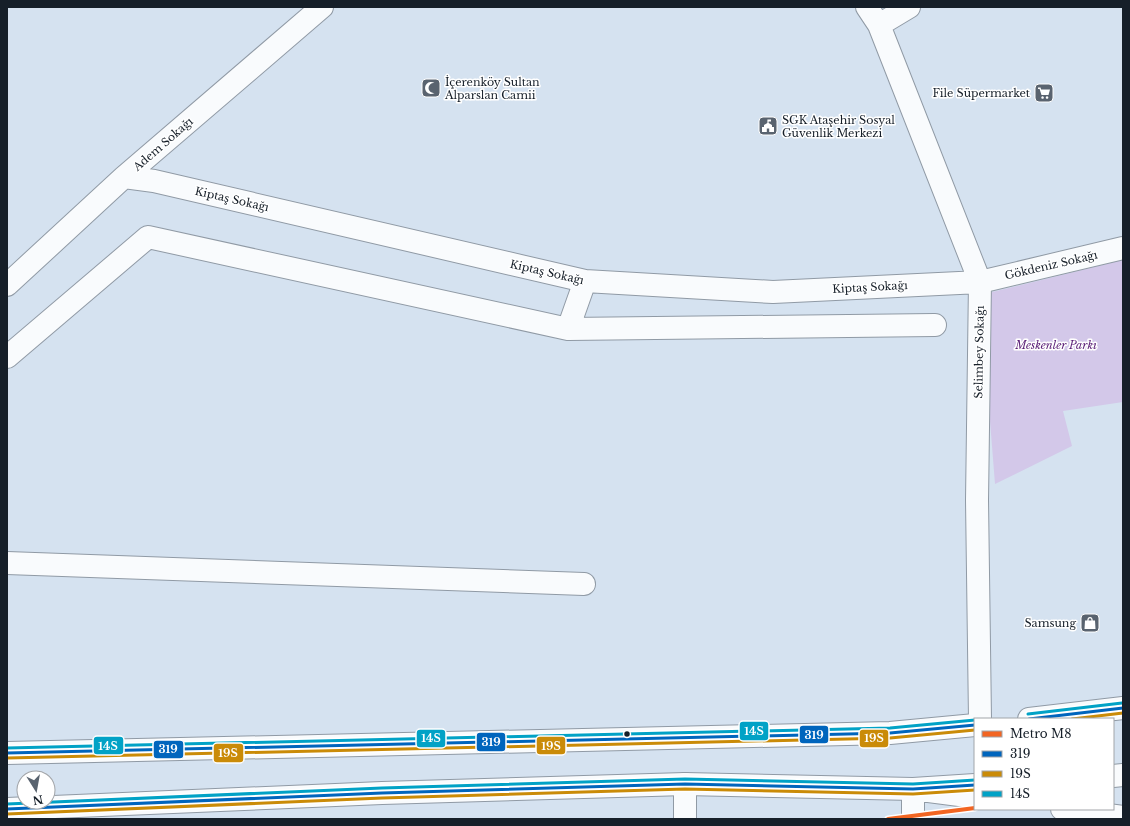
<svg xmlns="http://www.w3.org/2000/svg" width="1130" height="826" viewBox="0 0 1130 826" font-family="'Libre Baskerville',serif">
<style>
.green{fill:#d3c8e9}
.lines{fill:none;stroke-linecap:round;stroke-linejoin:round}
.minor-casing{stroke:#909aa5;stroke-width:24}
.major-casing{stroke:#909aa5;stroke-width:24}
.minor{stroke:#f9fbfd;stroke-width:22}
.major{stroke:#f9fbfd;stroke-width:22}
.bus-1-casing{stroke:#fff;stroke-width:6}
.bus-2-casing{stroke:#fff;stroke-width:6}
.bus-3-casing{stroke:#fff;stroke-width:6}
.bus-1{stroke:#0065bd;stroke-width:3}
.bus-2{stroke:#ca8b08;stroke-width:3}
.bus-3{stroke:#01a2c6;stroke-width:3}
.metro-1-casing{stroke:#fff;stroke-width:7}
.metro-1{stroke:#f26522;stroke-width:4}
.bus-dot{fill:#161f29;stroke:#fff;stroke-width:1.5}
.labels{text-anchor:middle;dominant-baseline:central;stroke-width:3;stroke-linejoin:round;paint-order:stroke}
.poi-label{font-size:11px;fill:#161f29;stroke:#fff;text-anchor:start}
.street-label{font-size:11px;fill:#161f29;stroke:#fff}
.park-label{font-size:11px;font-style:italic;fill:#5a1f77;stroke:#fff}
.line-badge{stroke:#fff;stroke-width:1.5}
.badge-label{font-size:11px;text-anchor:middle;font-weight:bold;fill:#fff}
</style>
<rect width="100%" height="100%" fill="#d5e2f0"/>
<!-- green -->
<path class="green" d="M1123 260V402L1063 411 1072 446 995 484 980 295Z"/>
<g class="lines">
<!-- minor casing -->
<g class="minor-casing">
<path id="minor" d="M867 7 879 25 980 282 977 500 980 719
M879 25 909 7
M124 177 154 181 585 281 773 292 980 282 1123 248
M7 285 124 177 322 7
M568 329 585 281
M7 357 148 237 568 329 935 325
M7 563 584 584
M1062 809 1123 817
M685 819V784
M913 819V789L975 797"/>
</g>
<!-- major casing -->
<g class="major-casing">
<path id="major" d="M1029 719 1123 708
M7 753 890 733 975 725
M1113 776 1123 775
M7 809 382 793 685 784 913 789 975 785"/>
</g>
<!-- minor -->
<use href="#minor" class="minor"/>
<!-- major -->
<use href="#major" class="major"/>
<!-- bus-1 casing -->
<g class="bus-1-casing">
<path id="bus-1" d="M1029 719 1123 708
M7 753 890 733 975 725
M7 809 382 793 685 784 913 789 975 785"/>
</g>
<!-- bus-2 casing -->
<g class="bus-2-casing">
<path id="bus-2" d="M1072 719 1123 713
M7 758 890 738 975 730
M7 814 382 798 685 789 913 794 975 790"/>
</g>
<!-- bus-3 casing -->
<g class="bus-3-casing">
<path id="bus-3" d="M1028 714 1122 703
M7 748 890 728 975 720
M7 804 382 788 685 779 913 784 975 780"/>
</g>
<!-- bus-1 -->
<use href="#bus-1" class="bus-1"/>
<!-- bus-2 -->
<use href="#bus-2" class="bus-2"/>
<!-- bus-3 -->
<use href="#bus-3" class="bus-3"/>
<!-- metro-1 casing -->
<g class="metro-1-casing">
<path id="metro-1" d="M888 819 975 808"/>
</g>
<!-- metro-1 -->
<use href="#metro-1" class="metro-1"/>
</g>
<!-- icons -->
<defs>
<g id="mosque-square" transform="scale(1)"><rect x="-9" y="-9" width="18" height="18" rx="4" fill="#59636f" stroke="#fff"/><path d="M3.5-4.9A6 6 0 1 0 3.5 4.9A5 5 0 1 1 3.5-4.9Z" fill="#fff"/></g>
<g id="supermarket-square" transform="scale(1)"><rect x="-9" y="-9" width="18" height="18" rx="4" fill="#59636f" stroke="#fff"/><path d="M-6-5.5h2.5l.6 2H6L4.5 2H-2.5L-4.4-4H-6ZM-1.5 3.2a1.3 1.3 0 1 0 .1 0ZM3 3.2a1.3 1.3 0 1 0 .1 0Z" fill="#fff"/></g>
<g id="civic-square" transform="scale(1)"><rect x="-9" y="-9" width="18" height="18" rx="4" fill="#59636f" stroke="#fff"/><path d="M-.6-6.5H3V-4.5H.6V-3L4-1V1h2V6H-6V1h2V-1L-.6-3ZM-1.2 2.5V6h2.4V2.5Z" fill="#fff"/></g>
<g id="shop-square" transform="scale(1)"><rect x="-9" y="-9" width="18" height="18" rx="4" fill="#59636f" stroke="#fff"/><path d="M-5-2.5h2.3a2.7 3.5 0 0 1 5.4 0H5L5.5 6h-11ZM-1.5-2.5h3a1.5 2.3 0 0 0-3 0Z" fill="#fff"/></g>
</defs>
<g fill-rule="evenodd">
<use href="#mosque-square" x="431" y="88"/>
<use href="#supermarket-square" x="1044" y="93"/>
<use href="#civic-square" x="768" y="126"/>
<use href="#shop-square" x="1090" y="623"/>
</g>
<!-- markers -->
<circle class="bus-dot" cx="627" cy="734" r="3.5"/>
<g class="labels">
<!-- poi labels -->
<g class="poi-label">
<text x="445" y="82">İçerenköy Sultan<tspan x="445" dy="13">Alparslan Camii</tspan></text>
<text x="1030" y="93" text-anchor="end">File Süpermarket</text>
<text x="782" y="120">SGK Ataşehir Sosyal<tspan x="782" dy="13">Güvenlik Merkezi</tspan></text>
<text x="1076" y="623" text-anchor="end">Samsung</text>
</g>
<!-- street labels -->
<g class="street-label">
<text transform="translate(163 144) rotate(-41)">Adem Sokağı</text>
<text transform="translate(232 199) rotate(13)">Kiptaş Sokağı</text>
<text transform="translate(1051 265) rotate(-13)">Gökdeniz Sokağı</text>
<text transform="translate(547 272) rotate(13)">Kiptaş Sokağı</text>
<text transform="translate(870 287) rotate(-3)">Kiptaş Sokağı</text>
<text transform="translate(979 352) rotate(-89)">Selimbey Sokağı</text>
</g>
<!-- park labels -->
<g class="park-label">
<text x="1056" y="345">Meskenler Parkı</text>
</g>
</g>
<g class="line-badge">
<rect x="739" y="721" width="30" height="20" rx="4" fill="#01a2c6"/>
<rect x="799" y="725" width="30" height="19" rx="4" fill="#0065bd"/>
<rect x="859" y="729" width="30" height="19" rx="4" fill="#ca8b08"/>
<rect x="416" y="729" width="30" height="19" rx="4" fill="#01a2c6"/>
<rect x="476" y="732" width="30" height="20" rx="4" fill="#0065bd"/>
<rect x="536" y="736" width="30" height="19" rx="4" fill="#ca8b08"/>
<rect x="93" y="736" width="31" height="19" rx="4" fill="#01a2c6"/>
<rect x="153" y="740" width="31" height="19" rx="4" fill="#0065bd"/>
<rect x="213" y="743" width="31" height="20" rx="4" fill="#ca8b08"/>
</g>
<g class="badge-label">
<text x="754" y="735">14S</text>
<text x="814" y="739">319</text>
<text x="874" y="742">19S</text>
<text x="431" y="742">14S</text>
<text x="491" y="746">319</text>
<text x="551" y="750">19S</text>
<text x="108" y="750">14S</text>
<text x="168" y="753">319</text>
<text x="228" y="757">19S</text>
</g>
<!-- border -->
<rect width="1130" height="826" fill="none" stroke="#161f29" stroke-width="16"/>
<!-- legend -->
<rect x="974" y="718" width="140" height="92" fill="#ffffff" stroke="#a2a5a9"/>
<rect x="982" y="731" width="20" height="6" fill="#f26522" stroke="#a2a5a9"/>
<text x="1010" y="738" font-size="12" fill="#161f29">Metro M8</text>
<rect x="982" y="751" width="20" height="6" fill="#0065bd" stroke="#a2a5a9"/>
<text x="1010" y="758" font-size="12" fill="#161f29">319</text>
<rect x="982" y="771" width="20" height="6" fill="#ca8b08" stroke="#a2a5a9"/>
<text x="1010" y="778" font-size="12" fill="#161f29">19S</text>
<rect x="982" y="791" width="20" height="6" fill="#01a2c6" stroke="#a2a5a9"/>
<text x="1010" y="798" font-size="12" fill="#161f29">14S</text>
<!-- north arrow -->
<g transform="translate(36 790) rotate(169)"><circle r="19" fill="#ffffff" stroke="#a2a5a9"/>
<path d="M0-3L7 15L0 10L-7 15Z" fill="#59636f"/>
<text y="-6" font-size="11" font-weight="bold" text-anchor="middle" fill="#161f29">N</text>
</g>
</svg>
